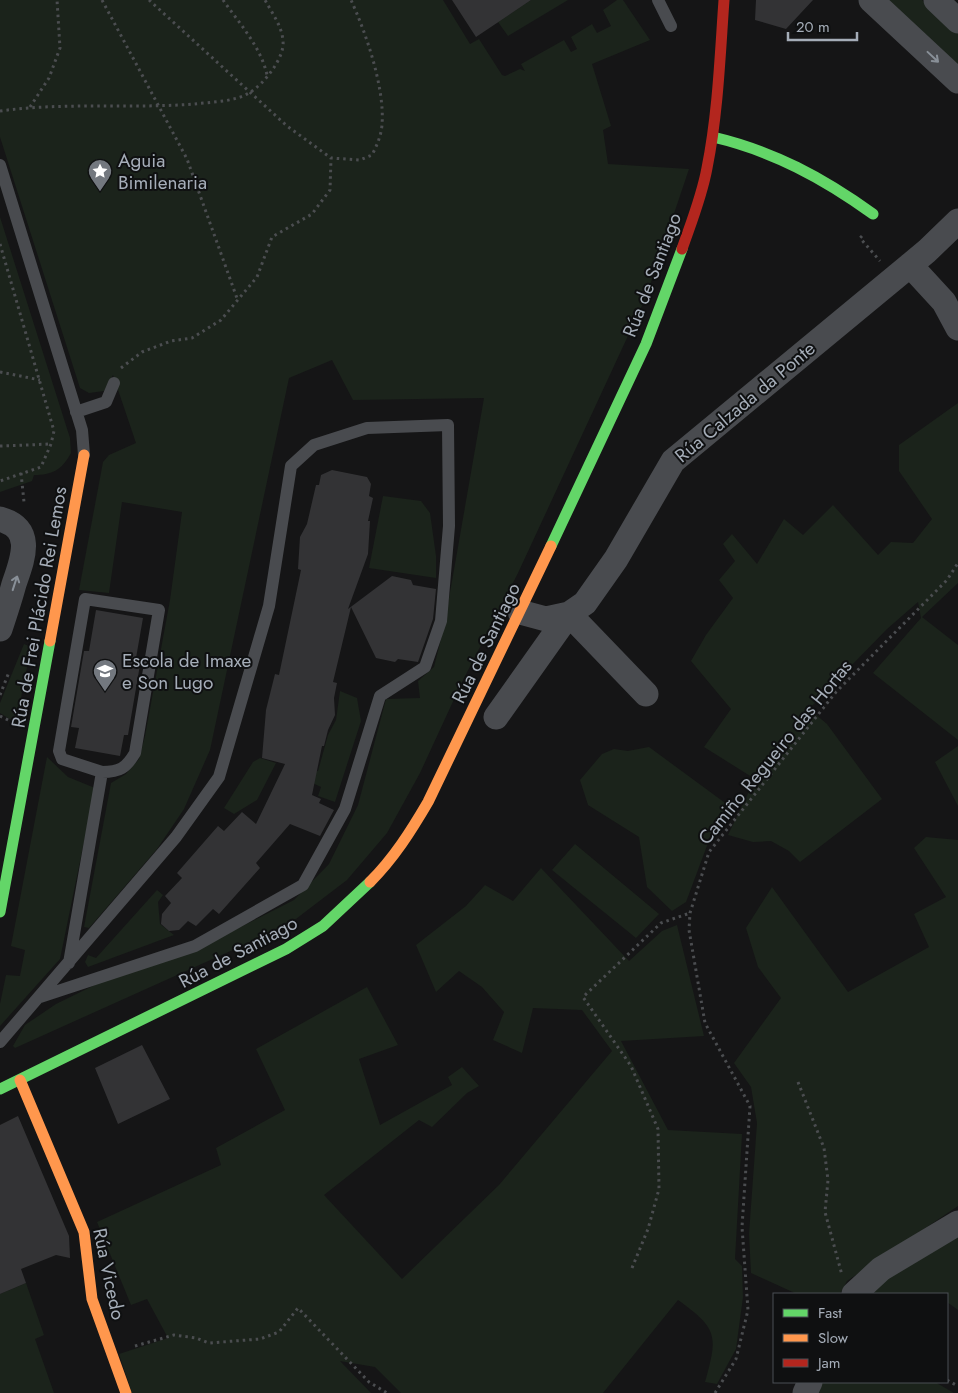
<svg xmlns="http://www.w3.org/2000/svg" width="958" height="1393" viewBox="0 0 958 1393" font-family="Jost,sans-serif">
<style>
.green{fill:#1b231b}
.building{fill:#333335}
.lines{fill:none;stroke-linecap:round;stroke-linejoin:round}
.path{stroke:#4b4d50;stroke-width:3;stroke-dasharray:2.5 4;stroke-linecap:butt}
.lane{stroke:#494b4f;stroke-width:12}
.street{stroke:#494b4f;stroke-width:25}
.fast{stroke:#63d668;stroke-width:11}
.slow{stroke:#ff974d;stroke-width:11}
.jam{stroke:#b3261e;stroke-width:11}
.oneway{stroke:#899098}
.labels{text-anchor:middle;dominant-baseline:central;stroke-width:4;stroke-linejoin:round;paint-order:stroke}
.poi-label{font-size:19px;fill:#a5adb8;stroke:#0f1011;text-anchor:start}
.street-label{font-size:19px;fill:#a5adb8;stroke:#0f1011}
</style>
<rect width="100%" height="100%" fill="#151516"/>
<!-- green -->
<path class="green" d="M0 0H443L470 44 479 39 502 75 505 76 520 69 525 71 521 64 564 40 571 52 577 49 571 37 592 24 597 33 611 26 603 10 617 0H623L650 40 592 64 611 126 603 130 608 164 689 169 646 297 518 573 462 682 420 773 387 833 347 880 288 925 15 1048 13 1046 25 1025 56 1004 105 980 219 938 294 900 329 864 358 805 386 699 420 698 418 681 434 667 444 627 484 398 353 400 332 360 289 378 210 750 184 809 157 849 89 928 84 927 111 783 126 774 139 759 145 736 170 600 182 512 122 502 109 593 79 590 103 462 109 455 136 443 113 375 104 391 89 393 80 388 0 137Z
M531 0H568L508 36 498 22Z
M883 0H922L958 33V72Z
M0 217 70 438 71 453C62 470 52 475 34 475L32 481 0 492Z
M958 403V583L922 617 958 645V740L873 673 921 618 918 602 887 629 809 709 827 724 882 799 800 862 789 851 771 841 753 842 728 835 755 779 704 747 731 709 691 661 706 635 733 598 719 580 735 561 723 544 732 534 757 564 784 519 803 535 833 505 878 555 891 542 913 543 932 519 899 471V445Z
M383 496 421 501 430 513 436 556V578L369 568Z
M24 644 31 647 16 723 0 713V703Z
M340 691 357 698 361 721 335 802 318 796 321 787 306 780 309 772 318 771 328 735 336 720Z
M958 746V806L935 762Z
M649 747 732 808 711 835 686 902 672 911 647 887 639 837 588 805 580 780 602 754 614 749 628 751Z
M47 757 68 777 95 788 60 959 0 1026V1004L6 975 20 976 25 950 11 946Z
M260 758 276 763 257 800 234 814 224 808 253 762Z
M926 837 958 840V1206L847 1281 840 1294H797L751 1273 749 1234 757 1123 751 1087 734 1063 781 998 758 967 746 928 772 887 848 992 929 947 914 914 946 897 914 848Z
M575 844 659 914 636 938 552 870Z
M541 868 629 961 662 931 677 925 704 1036 621 1041 668 1130 742 1134 735 1259 742 1266 743 1297 736 1349 717 1384 705 1382C718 1335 718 1329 678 1300L603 1393H401L375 1367 340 1361 371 1393H132L119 1354 168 1338 147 1299 131 1305 97 1222 221 1165 216 1148 285 1110 256 1049 367 987 398 1045 359 1059 380 1125 452 1085 448 1077 462 1067 479 1086 467 1093 432 1127 419 1120 324 1195 402 1279 499 1185 612 1051 582 1010 533 1008 522 1053 493 1040 504 1012 482 987 459 971 436 992 416 945 466 906 485 885 513 901Z
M157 890 163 895 158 902 160 924 174 935 88 967 85 962 88 955 96 958Z
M958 1231V1310L947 1302V1294H863Z
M26 1283 44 1335 35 1339 54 1393H0V1294Z
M817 1382H935L954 1393H814Z"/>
<!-- building -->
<path class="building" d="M452 0H531L476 37Z
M756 0H813L786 29 755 20Z
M332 470 367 477 371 484 369 496 373 498 368 521H370L368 554 348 609 392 576 411 580 413 585 436 589 433 619 418 662 398 659 395 662 376 658 351 607 333 682 337 683 334 698 335 715 328 730 324 746H322L312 795 321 799 319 803 334 810 320 836 290 824 256 863 260 868 219 914 213 909 196 926 188 921 179 930 169 931 161 924 162 914 171 903 165 896 182 878 177 873 218 826 224 831 242 812 256 824 285 764 262 758 266 710 275 674 279 675 301 570 298 569 300 537 307 524 316 485H319L321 475Z
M96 610 143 618 136 658 141 659 128 735H124L120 756 75 748 79 728 71 727 84 651H89Z
M142 1045 170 1099 118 1124 95 1068Z
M18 1116 69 1236 70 1258 56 1255 21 1269 26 1283 0 1294V1125Z"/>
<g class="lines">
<!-- path -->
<path class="path" d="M102 0 187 159 238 301
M149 0 287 126 331 158 360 160 372 155C377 145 381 136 382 125 385 88 366 33 351 0
M223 0C239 23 261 47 267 75
M30 107 49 78 60 48 57 0
M0 111C64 102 129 109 194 104 211 102 234 102 249 93 263 85 285 58 283 41 282 26 272 13 265 0
M862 236 860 238 880 261
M0 244 54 431 51 444 41 467 0 481
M121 368 142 352 171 341 192 338 221 320 257 277 272 237 312 214 330 190 331 158
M0 372 40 380
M0 446 51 444
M21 473 24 502
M0 695 9 672
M0 716 10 721
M798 1082 824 1148 828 1180 825 1212 842 1275
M632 1268 648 1229 659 1189 658 1129 631 1066 583 997 661 923 690 913
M135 1346 174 1335 196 1338 209 1343 260 1339 279 1332 298 1308 369 1382 387 1393
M947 1380 958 1386
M715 1393 736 1359 748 1310 742 1227 750 1106 705 1023 689 930 690 913 709 852 836 692 947 580 958 563"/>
<!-- lane -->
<path class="lane" d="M658 0 671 26
M0 165 82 430 84 455
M76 412 106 402 114 383
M69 963 102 772 62 759 59 751 85 599 159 610 135 753C126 768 120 772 102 772
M0 1042 176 837 219 777 269 606 291 466 314 445 367 428 448 425 449 526 441 621 425 667 380 696 345 809 303 885 195 946 40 997"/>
<!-- street -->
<path class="street" d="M871 0 958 81
M936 0 958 21
M910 265 944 302 958 328
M0 519C35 529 23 558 14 584 10 599 5 614 0 629
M520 612 546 619 569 614
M569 614 646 694
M496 717 569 614 585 603 616 559 673 461 927 251 958 221
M854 1294 881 1269 958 1223
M805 1393 810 1382"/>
<!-- fast -->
<path class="fast" d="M713 137C773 151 823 178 873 214
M551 546 646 344 682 249
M0 912 50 641
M0 1089 286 949 323 926 370 882"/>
<!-- slow -->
<path class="slow" d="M50 641 84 455
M370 882C394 858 411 831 428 802L551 546
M20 1080 84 1232 92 1299 126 1393"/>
<!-- jam -->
<path class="jam" d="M682 249C691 223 702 196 707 168 718 113 720 56 724 0"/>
</g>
<!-- one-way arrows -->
<defs><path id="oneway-shaft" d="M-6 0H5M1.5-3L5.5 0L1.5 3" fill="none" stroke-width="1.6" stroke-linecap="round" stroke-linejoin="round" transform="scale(1.25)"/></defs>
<g class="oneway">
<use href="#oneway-shaft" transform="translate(933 57) rotate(43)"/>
<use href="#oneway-shaft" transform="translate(15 583) rotate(-72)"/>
</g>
<!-- icons -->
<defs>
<g id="sight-pin" transform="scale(1.25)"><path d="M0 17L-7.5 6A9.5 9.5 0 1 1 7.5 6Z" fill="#73787f" stroke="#0f1011"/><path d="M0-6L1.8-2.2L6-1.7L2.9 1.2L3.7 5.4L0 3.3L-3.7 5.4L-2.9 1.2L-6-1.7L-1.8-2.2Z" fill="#fff"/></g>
<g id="school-pin" transform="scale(1.25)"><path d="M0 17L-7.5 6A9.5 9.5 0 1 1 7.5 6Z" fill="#73787f" stroke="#0f1011"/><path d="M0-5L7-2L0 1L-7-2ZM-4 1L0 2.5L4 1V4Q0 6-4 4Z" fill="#fff"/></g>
</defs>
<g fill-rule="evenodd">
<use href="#sight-pin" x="100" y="171"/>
<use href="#school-pin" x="105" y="671"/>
</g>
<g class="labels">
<!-- poi labels -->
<g class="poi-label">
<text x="118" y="160">Aguia<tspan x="118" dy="22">Bimilenaria</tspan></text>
<text x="122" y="660">Escola de Imaxe<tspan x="122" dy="22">e Son Lugo</tspan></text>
</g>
<!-- street labels -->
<g class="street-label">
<text transform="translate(652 275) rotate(-69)">Rúa de Santiago</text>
<text transform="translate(745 402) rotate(-40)">Rúa Calzada da Ponte</text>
<text transform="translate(39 607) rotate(-80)">Rúa de Frei Plácido Rei Lemos</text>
<text transform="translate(486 643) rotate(-64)">Rúa de Santiago</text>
<text transform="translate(775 752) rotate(-51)">Camiño Regueiro das Hortas</text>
<text transform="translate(238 952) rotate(-28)">Rúa de Santiago</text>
<text transform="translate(109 1274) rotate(78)">Rúa Vicedo</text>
</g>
</g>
<!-- legend -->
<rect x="773" y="1293" width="175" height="90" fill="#0f1011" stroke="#4b4f54"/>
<rect x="783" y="1309" width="25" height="8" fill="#63d668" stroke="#4b4f54"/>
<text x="818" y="1318" font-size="15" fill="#a5adb8">Fast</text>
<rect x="783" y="1334" width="25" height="8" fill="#ff974d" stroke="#4b4f54"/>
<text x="818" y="1343" font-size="15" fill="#a5adb8">Slow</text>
<rect x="783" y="1359" width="25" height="8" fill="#b3261e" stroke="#4b4f54"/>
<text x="818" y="1368" font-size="15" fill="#a5adb8">Jam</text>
<!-- scale -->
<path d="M788 32v8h69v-8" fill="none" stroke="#a5adb8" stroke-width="2.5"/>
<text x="796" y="32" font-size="15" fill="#a5adb8" stroke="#0f1011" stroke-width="4" paint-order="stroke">20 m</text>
</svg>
